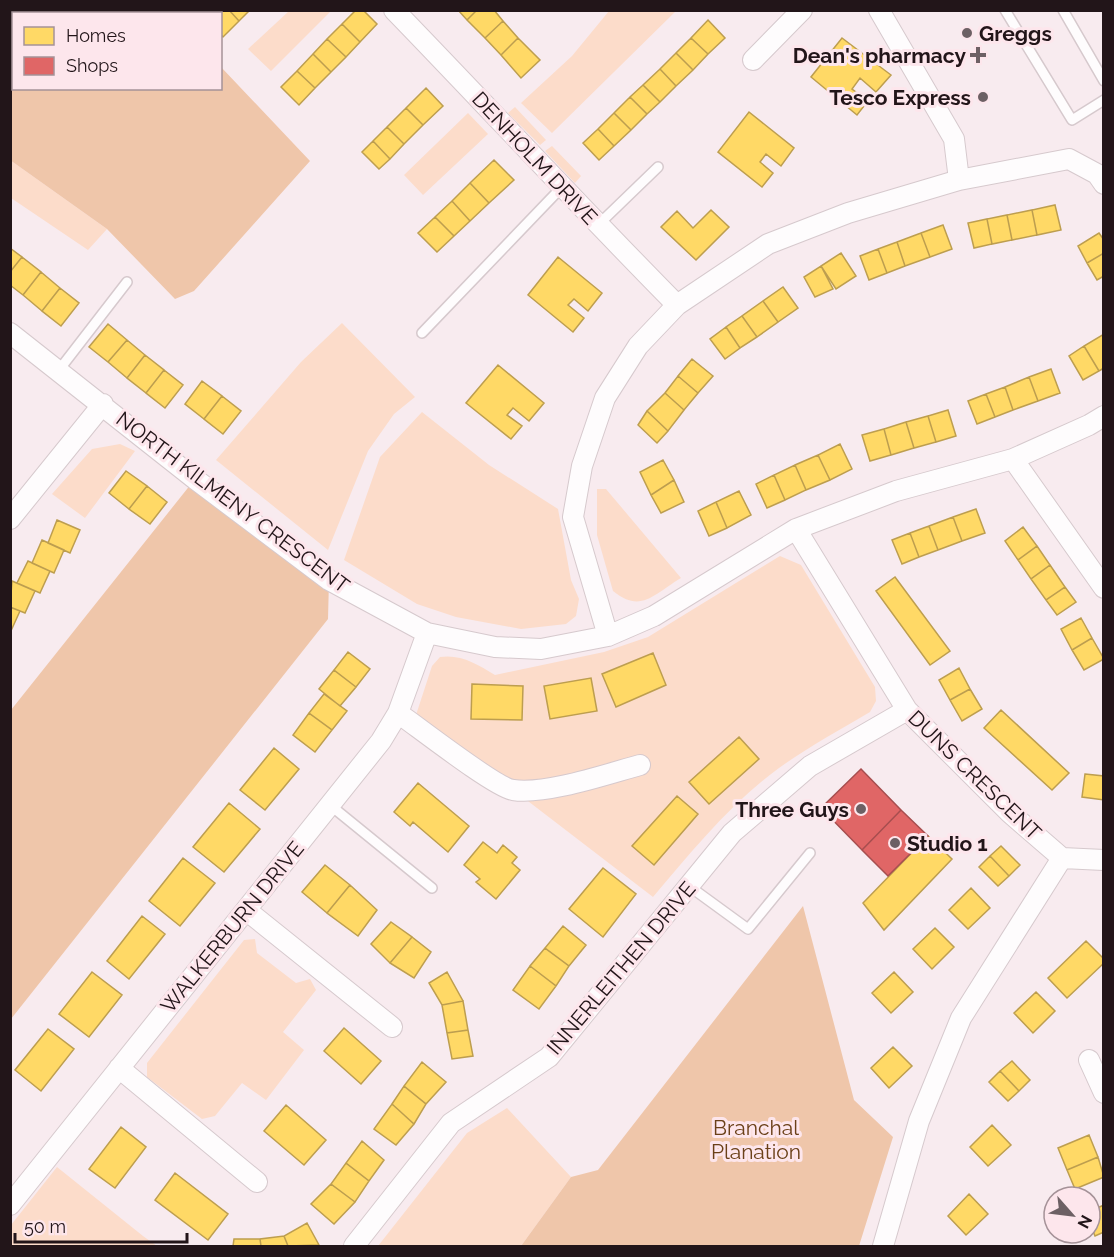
<svg xmlns="http://www.w3.org/2000/svg" width="1114" height="1257" viewBox="0 0 1114 1257" font-family="Raleway,sans-serif">
<style>
.green{fill:#fcdcca}
.forest{fill:#efc6aa}
.homes{fill:#ffd966;stroke:#bd9e4f;stroke-width:1.5}
.shops{fill:#e06666;stroke:#a74e4f;stroke-width:1.5}
.lines{fill:none;stroke-linecap:round;stroke-linejoin:round}
.lane-casing{stroke:#d6c9cd;stroke-width:12}
.street-casing{stroke:#d6c9cd;stroke-width:22}
.lane{stroke:#fefcfd;stroke-width:9}
.street{stroke:#fefcfd;stroke-width:20}
.poi-dot{fill:#6d6064;stroke:#fde6ec;stroke-width:2}
.labels{text-anchor:middle;dominant-baseline:central;stroke-width:6;stroke-linejoin:round;paint-order:stroke}
.poi-label{font-size:21px;font-weight:bold;fill:#221519;stroke:#fde6ec;text-anchor:end}
.street-label{font-size:21px;fill:#221519;stroke:#fde6ec}
.park-label{font-size:21px;fill:#6b4018;stroke:#fde6ec}
</style>
<rect width="100%" height="100%" fill="#f8ebef"/>
<!-- green -->
<path class="green" d="M289 11H331L271 71 248 49Z
M609 11H676L552 133 521 103 572 56Z
M515 107 546 140 540 145 508 113Z
M468 113 488 134 423 195 404 175Z
M552 146 581 176 575 183 545 151Z
M10 160 107 229 88 250 11 198Z
M342 323 415 397 394 414 368 451 328 550 216 460 301 362Z
M422 412 489 465 558 509 571 580 579 599 576 616 566 624 521 629 456 617 417 604 344 560 380 457Z
M120 444 135 451 85 518 52 494 92 449Z
M597 489H606L681 578C654 594 641 614 613 591L597 535Z
M780 556 801 565 875 687 876 701 870 712C840 730 808 747 779 768 731 803 692 851 653 897L416 715 432 666 440 657C461 654 477 664 495 675L604 652 648 637Z
M255 939 257 953 296 983 310 979 316 990 283 1032 304 1050 266 1100 242 1083 215 1116 202 1119 147 1077V1063L244 940Z
M507 1108 571 1177 521 1246H378L467 1133Z
M57 1167 143 1236 157 1246H11V1225Z"/>
<!-- forest -->
<path class="forest" d="M167 11 170 13 14 14V88H220L221 67 310 161 194 291 175 299 107 229 10 160 11 11Z
M195 479 329 580 328 619 11 1019V710Z
M803 906 854 1100 893 1137 859 1246H521L571 1177 598 1170Z"/>
<!-- homes -->
<path class="homes" d="M215 10H229L239 21 223 37 220 34V14H212Z
M229 10H250L239 21Z
M356 10H363L377 24 360 42 342 24Z
M458 10H477L467 20Z
M477 10H494L503 21 485 38 467 20Z
M708 20 725 38 708 54 691 38Z
M503 21 518 38 501 55 485 38Z
M342 24 360 42 346 57 327 39Z
M518 38 540 60 521 78 501 55Z
M691 38 708 54 693 70 676 53Z
M842 38 891 75 876 92 860 78 852 89 868 101 857 115 811 77Z
M327 39 346 57 331 72 313 54Z
M676 53 693 70 676 86 660 69Z
M313 54 331 72 315 88 297 71Z
M660 69 676 86 660 102 643 85Z
M297 71 315 88 299 105 281 87Z
M643 85 660 102 647 114 630 97Z
M426 88 443 106 423 125 406 108Z
M630 97 647 114 631 130 614 113Z
M406 108 423 125 404 144 387 127Z
M749 112 794 148 781 166 766 154 760 162 773 173 762 187 718 152Z
M614 113 631 130 614 146 598 129Z
M387 127 404 144 390 159 373 141Z
M598 129 614 146 599 160 583 143Z
M373 141 390 159 379 169 362 152Z
M494 160 514 180 489 203 470 183Z
M470 183 489 203 470 221 452 201Z
M452 201 470 221 454 236 435 217Z
M1055 205 1061 230 1037 235 1032 210Z
M711 210 729 227 696 260 661 227 677 211 693 228Z
M1032 210 1037 235 1012 240 1007 215Z
M1007 215 1012 240 992 244 987 219Z
M435 217 454 236 437 252 418 233Z
M987 219 992 244 974 248 968 223Z
M943 225 952 249 930 257 921 233Z
M921 233 930 257 905 266 897 242Z
M1099 233 1104 240V253L1087 263 1078 246Z
M897 242 905 266 887 273 878 249Z
M10 248 22 257 10 272Z
M878 249 887 273 869 280 860 256Z
M841 253 856 276 836 289 821 266Z
M1104 253V276L1097 280 1087 263Z
M22 257 41 272 23 295 10 285V272Z
M558 257 602 293 588 311 574 299 568 305 584 318 573 332 528 295Z
M821 266 833 289 815 297 804 277Z
M41 272 60 288 42 311 23 295Z
M783 287 798 308 778 322 763 301Z
M60 288 79 303 61 326 42 311Z
M763 301 778 322 757 337 742 316Z
M742 316 757 337 740 348 726 327Z
M108 324 127 340 108 362 89 347Z
M726 327 740 348 725 359 710 339Z
M1104 334V368L1099 371 1084 346Z
M127 340 145 355 127 378 108 362Z
M1084 346 1099 371 1083 380 1069 356Z
M145 355 164 370 146 393 127 378Z
M692 359 713 376 698 393 678 376Z
M498 365 544 403 529 421 513 408 507 415 522 426 511 439 466 403Z
M1051 369 1060 393 1038 401 1029 377Z
M164 370 183 385 165 408 146 393Z
M678 376 698 393 684 410 665 393Z
M1029 377 1038 401 1013 410 1005 387Z
M202 381 222 396 204 419 185 404Z
M1005 387 1013 410 995 417 986 394Z
M665 393 684 410 668 431 647 411Z
M986 394 995 417 977 424 968 401Z
M222 396 241 411 223 434 204 419Z
M948 410 956 436 936 442 928 416Z
M647 411 668 431 657 443 638 425Z
M928 416 936 442 914 448 906 422Z
M906 422 914 448 891 455 884 429Z
M884 429 891 455 870 461 862 435Z
M840 444 852 469 830 480 818 455Z
M818 455 830 480 806 490 795 465Z
M663 460 674 480 651 495 640 472Z
M795 465 806 490 785 500 774 475Z
M126 471 147 486 129 509 109 493Z
M774 475 785 500 767 508 756 484Z
M674 480 684 502 661 513 651 495Z
M147 486 167 502 150 524 129 509Z
M739 491 751 515 727 528 716 502Z
M716 502 727 528 709 536 698 511Z
M976 509 985 533 962 541 953 517Z
M953 517 962 541 938 550 929 526Z
M57 520 80 530 70 553 48 543Z
M929 526 938 550 919 557 910 533Z
M1023 527 1037 546 1018 560 1005 541Z
M910 533 919 557 902 564 892 540Z
M42 540 64 550 54 573 32 563Z
M1037 546 1050 565 1031 579 1018 560Z
M28 561 50 571 40 593 17 583Z
M1050 565 1065 587 1046 600 1031 579Z
M895 577 950 651 930 665 876 591Z
M12 581 35 591 25 613 10 607Z
M1065 587 1076 602 1057 615 1046 600Z
M10 607 20 611 10 633Z
M1081 618 1092 638 1072 650 1061 629Z
M1092 638 1104 659 1084 670 1072 650Z
M348 652 370 669 356 687 334 670Z
M653 653 666 685 616 707 602 674Z
M959 668 970 689 950 700 939 680Z
M334 670 356 687 340 706 319 689Z
M591 678 597 711 550 719 544 686Z
M472 684 523 686 522 720 471 719Z
M970 689 982 709 962 721 950 700Z
M324 694 347 711 332 730 309 713Z
M1001 710 1069 773 1052 790 984 728Z
M309 713 332 730 315 752 293 735Z
M739 737 759 759 709 804 689 782Z
M274 748 299 769 265 810 240 790Z
M1085 774 1104 776V800L1082 797Z
M418 783 469 826 448 852 413 822 410 826 394 812Z
M677 796 698 814 654 865 632 846Z
M229 803 260 829 224 872 193 847Z
M928 836 952 859 884 930 863 903Z
M483 842 497 853 503 845 517 857 512 863 520 870 496 899 476 882 480 879 464 865Z
M1001 846 1020 865 1009 876 990 856Z
M990 856 1009 876 998 886 979 867Z
M183 858 215 883 180 926 149 901Z
M325 865 350 885 327 913 302 892Z
M603 868 636 894 603 937 569 909Z
M350 885 377 910 358 936 327 913Z
M971 888 990 908 968 929 949 910Z
M142 916 165 934 129 979 107 961Z
M391 922 412 937 390 963 371 944Z
M563 926 586 945 569 966 545 948Z
M935 928 954 947 932 969 913 949Z
M412 937 431 952 414 978 390 963Z
M1086 941 1104 959V963L1067 998 1048 978Z
M545 948 569 966 556 986 530 966Z
M530 966 556 986 539 1009 513 990Z
M92 972 122 995 89 1037 59 1014Z
M447 972 463 1001 442 1005 429 983Z
M894 972 913 992 891 1013 872 993Z
M1036 992 1055 1011 1033 1033 1014 1013Z
M463 1001 468 1030 447 1033 442 1005Z
M344 1028 381 1061 361 1084 324 1051Z
M48 1029 74 1049 41 1091 15 1070Z
M468 1030 473 1056 452 1059 447 1033Z
M893 1047 912 1066 889 1088 871 1068Z
M1012 1061 1030 1080 1019 1091 1000 1071Z
M422 1062 446 1082 426 1104 404 1086Z
M1000 1071 1019 1091 1008 1101 989 1082Z
M404 1086 426 1104 414 1124 392 1104Z
M392 1104 414 1124 396 1145 374 1129Z
M286 1105 326 1140 304 1165 264 1131Z
M992 1125 1011 1145 988 1166 970 1147Z
M121 1127 146 1147 115 1188 89 1169Z
M1089 1135 1098 1157 1067 1170 1058 1148Z
M362 1141 384 1160 369 1181 346 1163Z
M1098 1157 1104 1177 1075 1189 1067 1170Z
M346 1163 369 1181 355 1202 331 1184Z
M175 1173 228 1214 208 1240 155 1200Z
M331 1184 355 1202 334 1224 311 1204Z
M969 1194 988 1214 966 1235 948 1216Z
M1104 1205V1232L1095 1236 1090 1224V1211Z
M307 1223 319 1245 288 1246 284 1236Z
M284 1236 288 1246H261L260 1239Z
M234 1239H260L261 1246H233Z"/>
<!-- shops -->
<path class="shops" d="M861 769 901 810 862 850 821 808Z
M901 810 928 836 888 876 862 850Z"/>
<g class="lines">
<!-- lane casing -->
<g class="lane-casing">
<path id="lane" d="M1005 10 1072 120 1104 100
M1063 10 1104 81
M598 225 658 167
M422 333 561 188
M59 370 127 282
M330 805 432 888
M689 886 748 929 810 853"/>
</g>
<!-- street casing -->
<g class="street-casing">
<path id="street" d="M394 10C489 108 581 208 677 305
M879 10 954 139 959 180
M753 60 802 10
M10 333 195 479 329 580 427 633 495 647 541 649 608 636 654 616 796 529 896 491 1013 459 1089 425 1104 416
M1013 459 1104 588
M10 519 103 404
M796 529 907 710 1010 813 1062 858 1104 860
M608 636 573 517 582 466 605 398 638 346 677 305 768 244 848 213 959 180 1069 159 1097 174 1104 184
M398 713C418 727 496 788 513 790 546 795 607 774 640 765
M246 910 392 1027
M1089 1060 1104 1093
M119 1068 257 1182
M10 1205 381 741 398 713 427 633
M354 1246 451 1123 549 1057 732 833 810 766 907 710
M883 1246 919 1121 961 1018 1062 858"/>
</g>
<!-- lane -->
<use href="#lane" class="lane"/>
<!-- street -->
<use href="#street" class="street"/>
</g>
<!-- markers -->
<g class="poi-dot">
<circle cx="967" cy="33" r="6"/>
<path d="M975 46h6v6h6v6h-6v6h-6v-6h-6v-6h6z"/>
<circle cx="983" cy="97" r="6"/>
<circle cx="861" cy="809" r="6"/>
<circle cx="895" cy="843" r="6"/>
</g>
<g class="labels">
<!-- poi labels -->
<g class="poi-label">
<text x="979" y="33" text-anchor="start">Greggs</text>
<text x="966" y="55">Dean's pharmacy</text>
<text x="971" y="97">Tesco Express</text>
<text x="849" y="809">Three Guys</text>
<text x="907" y="843" text-anchor="start">Studio 1</text>
</g>
<!-- street labels -->
<g class="street-label">
<text transform="translate(535 158) rotate(47)">DENHOLM DRIVE</text>
<text transform="translate(233 502) rotate(37)">NORTH KILMENY CRESCENT</text>
<text transform="translate(975 775) rotate(44)">DUNS CRESCENT</text>
<text transform="translate(232 927) rotate(-51)">WALKERBURN DRIVE</text>
<text transform="translate(621 968) rotate(-50)">INNERLEITHEN DRIVE</text>
</g>
<!-- park labels -->
<g class="park-label">
<text x="756" y="1127">Branchal<tspan x="756" dy="24">Planation</tspan></text>
</g>
</g>
<!-- border -->
<rect width="1114" height="1257" fill="none" stroke="#221519" stroke-width="24"/>
<!-- legend -->
<rect x="12" y="12" width="210" height="78" fill="#fde6ec" stroke="#a59298" stroke-width="1.5"/>
<rect x="24" y="27" width="30" height="18" fill="#ffd966" stroke="#a59298" stroke-width="1.5"/>
<text x="66" y="42" font-size="18" fill="#221519">Homes</text>
<rect x="24" y="57" width="30" height="18" fill="#e06666" stroke="#a59298" stroke-width="1.5"/>
<text x="66" y="72" font-size="18" fill="#221519">Shops</text>
<!-- north arrow -->
<g transform="translate(1072 1215) rotate(118)"><circle r="28" fill="#fde6ec" stroke="#a59298" stroke-width="1.5"/>
<path d="M0-4.5L10 22L0 15L-10 22Z" fill="#6d6064"/>
<text y="-9" font-size="16" font-weight="bold" text-anchor="middle" fill="#221519">N</text>
</g>
<!-- scale -->
<path d="M15 1233v9h172v-9" fill="none" stroke="#221519" stroke-width="3"/>
<text x="24" y="1233" font-size="18" fill="#221519" stroke="#fde6ec" stroke-width="4.5" paint-order="stroke">50 m</text>
</svg>
